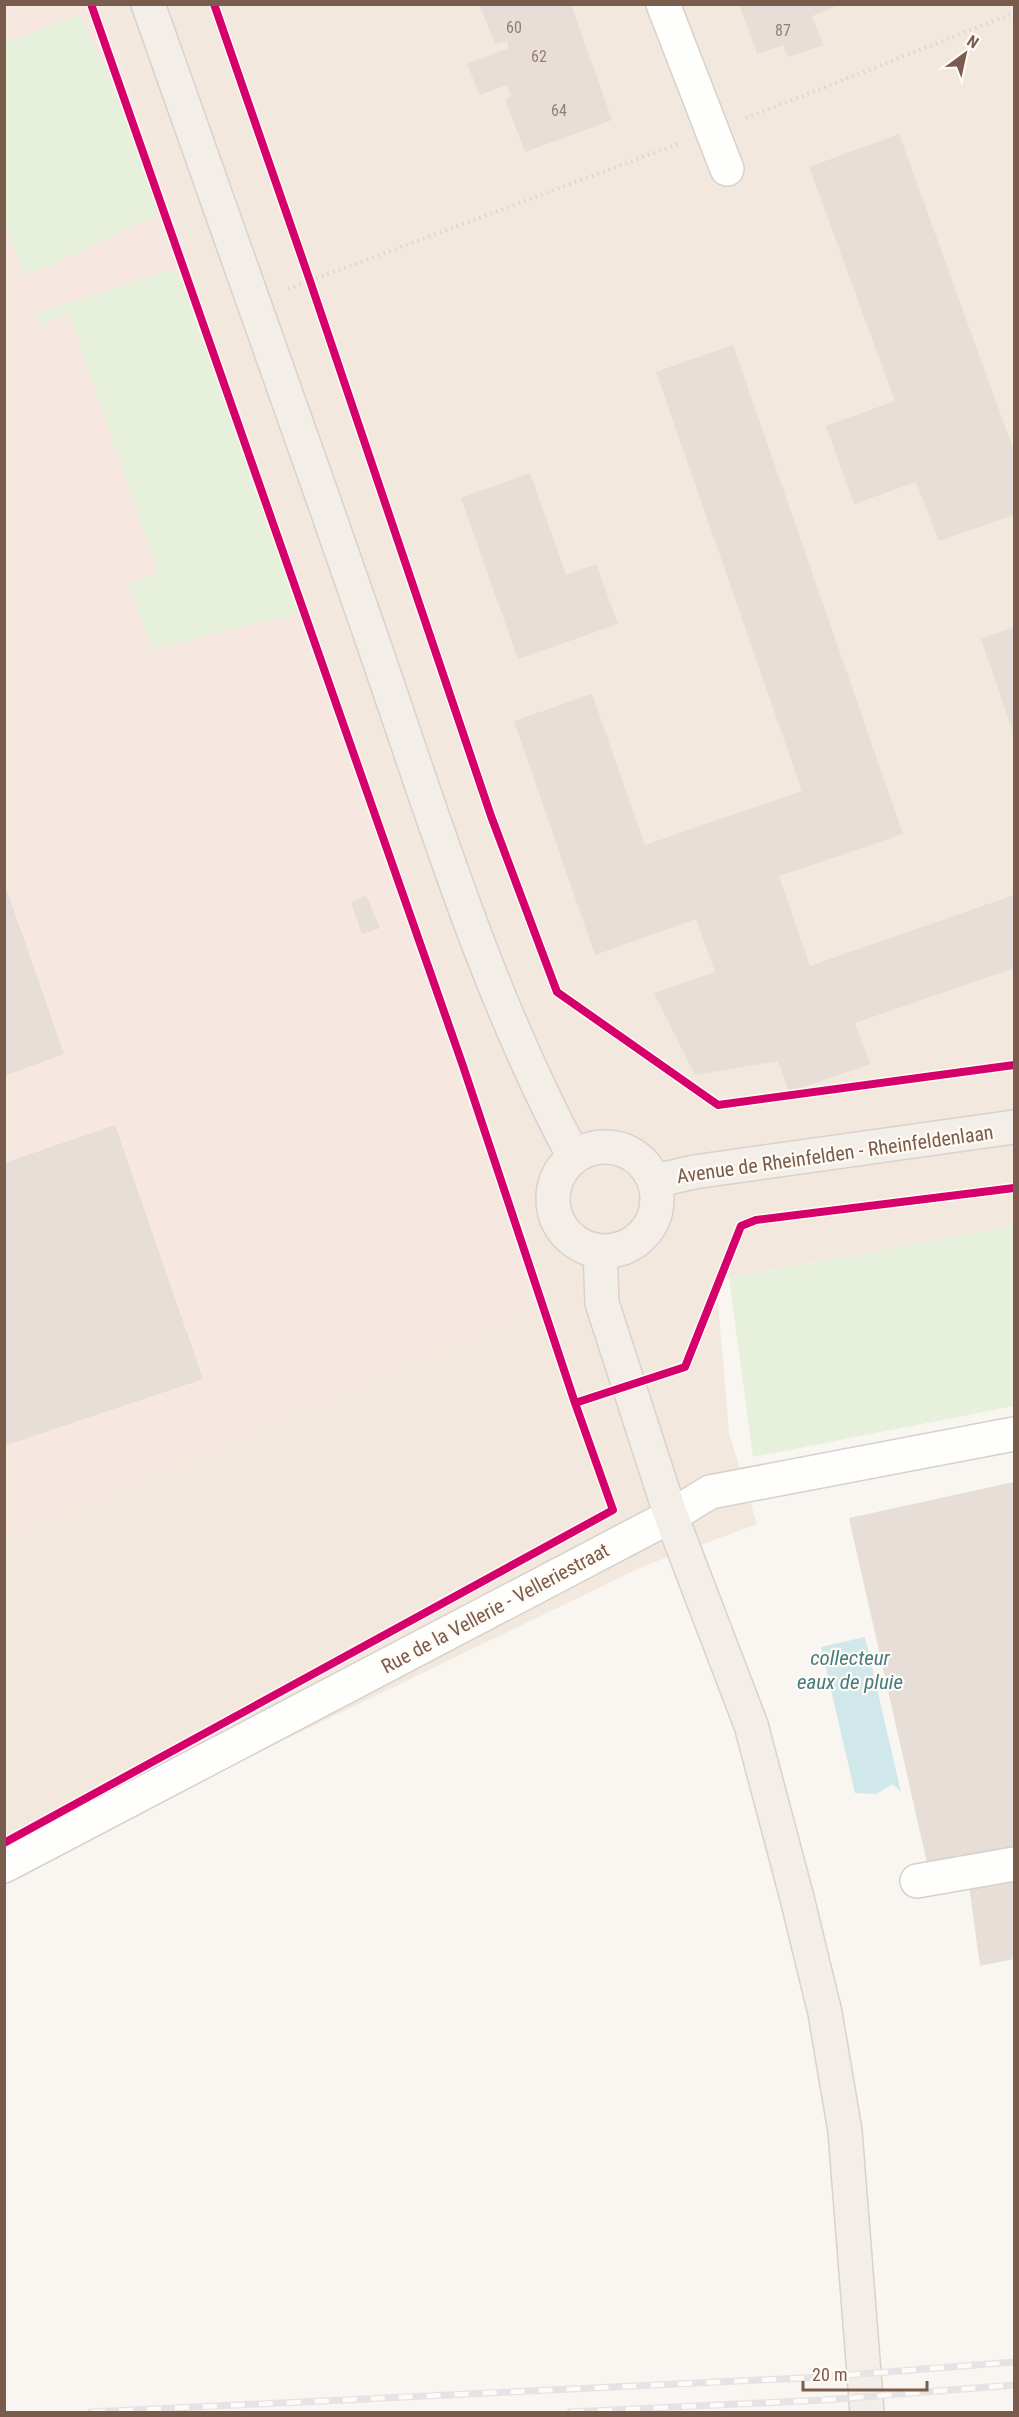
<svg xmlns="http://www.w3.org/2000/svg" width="1019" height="2417" viewBox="0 0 1019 2417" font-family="'Roboto Condensed',sans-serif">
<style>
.residential{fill:#f2e8de}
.commercial{fill:#f6e8e1}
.green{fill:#e7f0db}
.water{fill:#d0e8ea}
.building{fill:#e6ded7}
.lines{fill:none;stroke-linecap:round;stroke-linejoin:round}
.minor-casing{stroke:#d7d1cb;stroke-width:36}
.major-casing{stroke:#dad1cc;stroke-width:36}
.path{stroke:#dcd5d0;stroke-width:4;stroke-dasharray:1.5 4.5;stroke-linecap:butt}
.minor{stroke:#fefefd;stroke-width:33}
.major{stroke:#f3eee8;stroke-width:33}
.rail-casing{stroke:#e6e3e7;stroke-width:7}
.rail{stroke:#fffaf3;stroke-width:4.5;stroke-dasharray:14;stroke-linecap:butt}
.cycleway-casing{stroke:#fffaf3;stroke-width:11}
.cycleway{stroke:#d6006c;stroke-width:8}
.labels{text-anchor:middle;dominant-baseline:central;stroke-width:4.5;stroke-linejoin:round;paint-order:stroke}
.number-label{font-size:16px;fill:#977e72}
.street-label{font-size:20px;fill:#7a5c4d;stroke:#fffaf3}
.water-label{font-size:21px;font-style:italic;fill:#437c86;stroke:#fffaf3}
</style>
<rect width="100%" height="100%" fill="#f9f5f0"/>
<!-- residential -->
<path class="residential" d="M102 5H1014V1226L716 1280 729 1433 757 1524 644 1566 5 1875V1539L537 1306Z"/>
<!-- commercial -->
<path class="commercial" d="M5 5H102L537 1306 5 1539Z"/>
<!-- green -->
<path class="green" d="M80 15 170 208 52 265 24 275 5 223V42Z
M188 264 305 613 264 621 153 650 128 584 158 572 69 314 40 325 36 313Z
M1014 1226V1406L753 1457 729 1278Z"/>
<!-- water -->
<path class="water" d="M865 1637 901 1792 893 1784 876 1794 855 1793 821 1647Z"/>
<!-- building -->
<path class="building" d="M479 4H571L612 120 525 152 505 100 511 96 507 85 480 95 467 64 509 48 507 41 495 44Z
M739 4H833L834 7 812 16 823 45 788 57 783 45 757 54Z
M899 134 1014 451V515L939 541 916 482 854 504 826 426 895 401 809 167Z
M733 345 903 834 779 876 810 966 1014 895V968L855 1023 870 1064 789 1092 778 1061 695 1075 654 993 715 972 696 919 595 955 514 721 592 694 645 845 802 791 656 372Z
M530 473 566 575 596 564 618 624 518 659 461 498Z
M1014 627V735L981 639Z
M4 882 64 1054 4 1076Z
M366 895 380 928 362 934 351 903Z
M115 1125 203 1379 4 1446V1163Z
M1014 1482V1847L927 1863 849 1518Z
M1014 1875V1959L980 1966 969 1885Z"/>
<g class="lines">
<!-- minor casing -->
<g class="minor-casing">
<path id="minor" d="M663 4 727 169
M4 1866 671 1516 710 1492 1014 1434
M917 1881 1014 1864"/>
</g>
<!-- major casing -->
<g class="major-casing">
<path id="major" d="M148 4C224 218 300 431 374 645 433 816 488 997 574 1157
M553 1199a52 52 0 1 1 104 0a52 52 0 1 1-104 0Z
M655 1181 694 1172 1014 1127
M600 1251 602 1303 671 1516 751 1725 797 1898 825 2013 845 2131 867 2412"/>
</g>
<!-- path -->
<path class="path" d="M746 118 1014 13
M288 289 678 144"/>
<!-- minor -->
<use href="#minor" class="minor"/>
<!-- major -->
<use href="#major" class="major"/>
<!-- rail casing -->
<g class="rail-casing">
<path id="rail" d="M91 2412 823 2377 1014 2362
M570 2412 824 2400 1014 2385"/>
</g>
<!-- rail -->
<use href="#rail" class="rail"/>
<!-- cycleway casing -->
<g class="cycleway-casing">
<path id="cycleway" d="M91 4 463 1066 575 1403 685 1367 741 1226 756 1220 1014 1188
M214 4 310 281 491 816 557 992 718 1105 1014 1065
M4 1843 613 1510 575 1403"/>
</g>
<!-- cycleway -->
<use href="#cycleway" class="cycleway"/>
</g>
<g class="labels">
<!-- number labels -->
<g class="number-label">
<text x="514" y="27">60</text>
<text x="783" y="30">87</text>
<text x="539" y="56">62</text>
<text x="559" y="110">64</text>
</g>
<!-- street labels -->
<g class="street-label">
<text transform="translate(835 1154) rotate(-8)">Avenue de Rheinfelden - Rheinfeldenlaan</text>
<text transform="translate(495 1608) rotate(-28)">Rue de la Vellerie - Velleriestraat</text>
</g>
<!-- water labels -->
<g class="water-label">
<text x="850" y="1658">collecteur<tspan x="850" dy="24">eaux de pluie</tspan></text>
</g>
</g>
<!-- border -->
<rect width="1019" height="2417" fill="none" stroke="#7a5c4d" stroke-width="12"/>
<!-- north arrow -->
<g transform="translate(965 54) rotate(33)" stroke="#fffaf3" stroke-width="4.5" paint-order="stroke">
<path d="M0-4.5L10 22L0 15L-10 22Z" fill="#7a5c4d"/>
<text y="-9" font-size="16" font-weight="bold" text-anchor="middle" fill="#7a5c4d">N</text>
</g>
<!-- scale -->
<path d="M803 2381v9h124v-9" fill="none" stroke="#7a5c4d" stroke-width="3"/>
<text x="812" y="2381" font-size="18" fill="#7a5c4d" stroke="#fffaf3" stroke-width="4.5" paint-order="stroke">20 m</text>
</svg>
